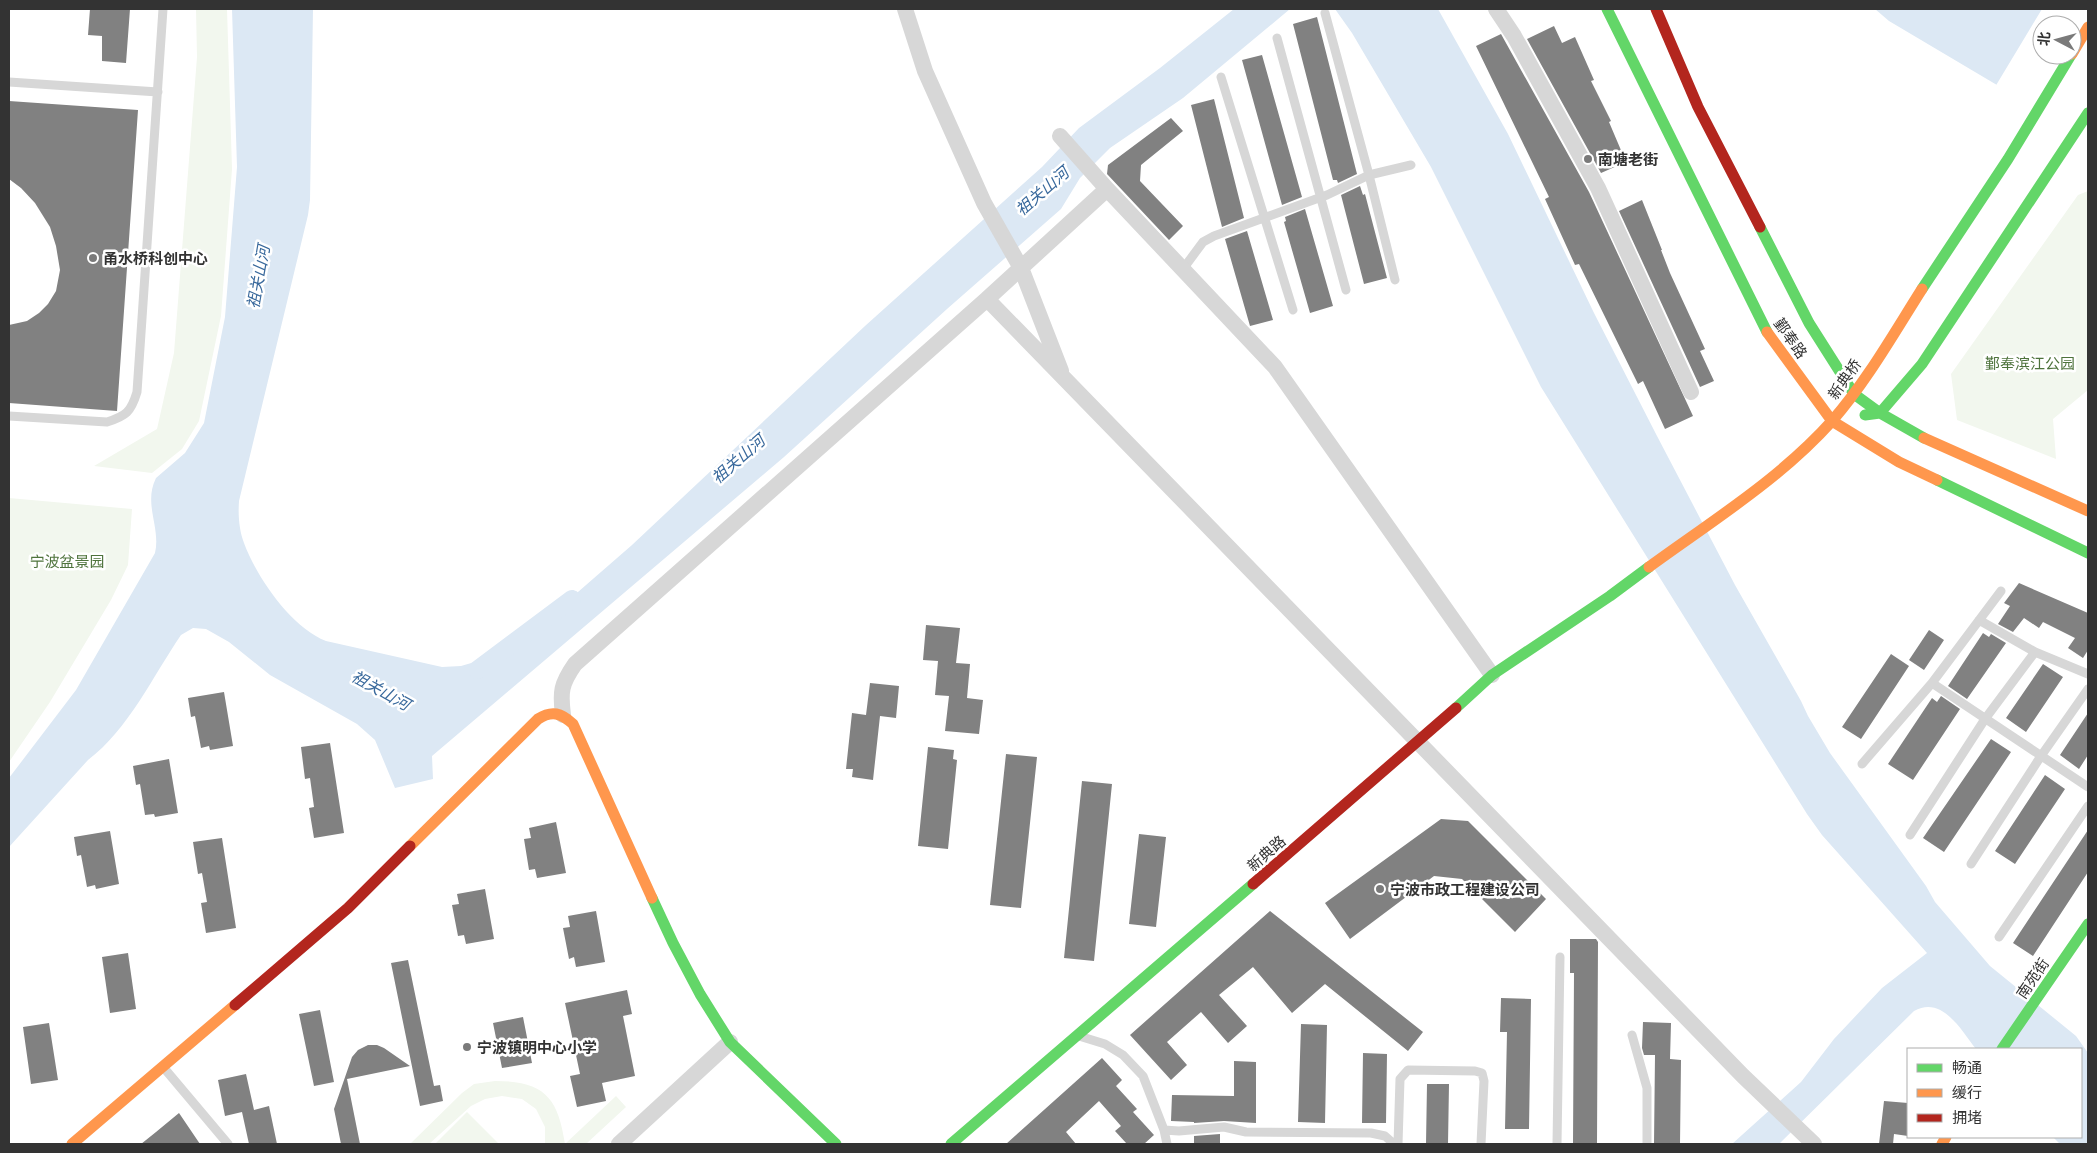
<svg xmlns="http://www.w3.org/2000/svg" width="2097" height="1153" viewBox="0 0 2097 1153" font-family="'Open Sans','Noto Sans SC',sans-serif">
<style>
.green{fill:#f2f7ee}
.water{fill:#dce8f4;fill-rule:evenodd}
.pier{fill:#fff;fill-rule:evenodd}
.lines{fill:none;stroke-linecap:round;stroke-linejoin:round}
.canal{stroke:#dce8f4;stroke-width:18}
.building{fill:#818181}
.lane{stroke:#d7d7d7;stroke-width:9}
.street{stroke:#d7d7d7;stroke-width:16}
.fast{stroke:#63d668;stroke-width:11}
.slow{stroke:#ff974d;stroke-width:11}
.jam{stroke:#b3261e;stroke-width:11}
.poi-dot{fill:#7a7a7a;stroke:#fff;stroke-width:2}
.labels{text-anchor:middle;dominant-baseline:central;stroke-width:5;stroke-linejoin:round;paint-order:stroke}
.poi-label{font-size:15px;font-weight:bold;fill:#333;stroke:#fff;text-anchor:start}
.street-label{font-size:15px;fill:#333;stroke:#fff}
.park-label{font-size:15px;fill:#4e733c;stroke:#fff}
.water-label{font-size:16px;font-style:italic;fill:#39699c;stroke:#fff}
</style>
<rect width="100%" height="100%" fill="#fff"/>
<!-- green -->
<path class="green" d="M196 9H227L232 169 221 316 199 421 182 449 152 473 94 466 157 429 174 353 197 57Z
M2088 191V390L2053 419 2056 459 1957 420 1951 374 2078 195Z
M9 498 132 509 128 565 111 600 50 702 9 762Z
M495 1081C544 1081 558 1097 565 1144L616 1096 626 1107 586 1144H545V1127L536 1109 522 1099 502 1096 485 1099 471 1106 429 1144H410L462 1093 474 1084Z
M467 1112 499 1144H435Z"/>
<!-- water -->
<path class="water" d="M232 9H313L310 200 308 215 239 501C238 515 239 530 244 543 257 578 291 627 326 641L442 667 461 666 509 652 632 545 865 326 1042 167 1079 128 1160 68 1234 9H1290L1183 98 1110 148 1080 178 1061 209 947 309 784 457 432 756 433 779 395 788 375 740 357 724 270 675 229 642 206 629 193 628 181 635C153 676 128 730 88 760L9 847V778L76 690 155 553C161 527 143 504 156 478L185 453 204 423 225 317 237 167Z
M1335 9H1438L1508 134 1594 313 1657 436 1735 585 1801 701 1808 716 1830 753 1926 886 1935 902 1990 966 2076 1036 2088 1053V1144H2060L2053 1137H2081V1049H1976C1961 1030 1942 995 1914 1011L1779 1144H1732L1801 1082 1834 1039 1882 988 1927 953 1822 835 1807 814 1541 387 1431 167 1352 33Z
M1875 9H2088V139L1889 21ZM2042 25H2072V55H2042Z"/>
<!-- pier -->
<path class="pier" d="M2042 9H2088V142L1995 87ZM2042 25H2072V55H2042Z"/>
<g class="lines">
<!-- canal -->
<path class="canal" d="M477 670 572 599"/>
</g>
<!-- building -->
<path class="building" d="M90 9H130L126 63 102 61V36L88 35Z
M1317 17 1357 174 1338 183 1337 180H1333L1293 24Z
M1554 26 1562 43 1575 37 1594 80 1591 81 1611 121 1609 122 1626 162 1601 173 1527 39Z
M1501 34 1589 192 1693 416 1665 429 1643 381 1638 384 1579 264 1575 265 1545 199 1549 197 1476 46Z
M1262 55 1302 197 1282 205 1242 60Z
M1214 99 1244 218 1222 227 1191 105Z
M9 101 138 110 117 411 9 403V325L27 321 39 313 48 304 56 291 60 270 56 246 50 227 35 203 21 188 9 179Z
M1171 118 1183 131 1141 165 1140 181 1183 226 1169 240 1107 174 1108 165Z
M1360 186 1363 195 1365 194 1387 278 1364 284 1341 195Z
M1642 200 1662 250H1661L1670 273 1705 349 1700 351 1714 381 1700 387 1619 211Z
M1305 209 1333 306 1310 313 1284 222 1286 221 1285 217Z
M1247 231 1273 320 1250 326 1225 239Z
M2019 583 2088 613V650L2083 658 2068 648 2075 638 2043 622 2039 628 2024 618 2013 632 1998 624 2010 606 2004 603Z
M926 625 960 628 956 663 970 664 967 698 983 700 979 734 945 731 949 696 935 695 938 661 923 660Z
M1929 630 1944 640 1924 670 1909 660Z
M1983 633 1989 637 1991 634 2006 643 1967 699 1948 686Z
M1891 654 1909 666 1861 739 1842 727Z
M2043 664 2063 677 2026 732 2006 718Z
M870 683 899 686 896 718 880 716 873 780 852 777 853 769H846L852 713 866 715Z
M224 692 233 746 210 750 209 746 201 748 195 716 191 717 188 698Z
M1941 696 1960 709 1913 780 1888 764 1932 698 1937 702Z
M2088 713V755L2079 769 2060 755Z
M1991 739 2011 752 1944 852 1923 838Z
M330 743 344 833 314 838 309 808 314 807 310 778 305 779 301 747Z
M928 747 954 750 953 759 957 760 948 849 918 846Z
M1006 754 1037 757 1021 908 990 905Z
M169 759 178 813 155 817 154 814 145 815 140 784 136 785 133 766Z
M2045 775 2065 789 2015 864 1995 851Z
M1082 781 1112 784 1094 961 1064 958Z
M1441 819 1468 821 1546 899 1515 932 1462 879 1434 876 1350 939 1325 903Z
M556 822 566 873 537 878 535 869 529 870 524 839 531 838 529 828Z
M2088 830V872L2033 956 2013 943Z
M110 831 119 884 96 889 95 885 87 887 81 855 77 856 74 837Z
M1139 834 1166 837 1156 927 1129 924Z
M222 838 236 928 206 933 201 903 207 902 202 873 198 874 193 842Z
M485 889 494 939 466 944 464 935 458 936 452 905 459 904 457 894Z
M596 911 605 962 576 967 574 957 569 959 563 928 570 927 568 916Z
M1270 911 1423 1032 1408 1051 1325 984 1292 1013 1253 967 1219 995 1247 1026 1228 1043 1201 1012 1167 1042 1187 1065 1171 1080 1130 1035Z
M1570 939H1596L1598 942 1597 1144H1573L1574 973H1570Z
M128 953 136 1009 110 1013 102 957Z
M408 960 434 1086 440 1085 443 1101 420 1106 391 963Z
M627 990 632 1014 623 1016 635 1076 602 1083 606 1101 577 1107 570 1076 580 1074 565 1003Z
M1501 998 1531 999 1529 1129H1505L1507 1032H1500Z
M320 1010 334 1082 314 1086 299 1014Z
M523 1017 532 1063 502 1068 493 1023Z
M1643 1022 1671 1023 1670 1059 1681 1060 1680 1144H1654L1655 1055H1644L1642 1048Z
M49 1023 58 1080 31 1084 23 1027Z
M1301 1024 1327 1025 1325 1123 1298 1122Z
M368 1045H377L384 1048 410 1066 347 1079 360 1144H341L334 1109 352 1057 358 1050Z
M1363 1053 1387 1054 1386 1123H1362Z
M1102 1058 1122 1080 1116 1086 1137 1109 1133 1112 1154 1135 1144 1144H1127L1115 1131 1121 1126 1099 1101 1066 1132 1076 1144H1006Z
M1234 1061 1256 1062V1123L1224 1121 1194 1123V1122L1171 1121 1172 1095 1234 1096Z
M246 1074 254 1110 269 1106 277 1144H249L242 1112 225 1116 218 1080Z
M1427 1084H1449L1448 1144H1426Z
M1884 1101 1908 1103V1136L1894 1134 1893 1144H1879Z
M179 1113 200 1144H141L156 1132Z
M1220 1134V1144H1194V1136Z"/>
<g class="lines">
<!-- lane -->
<path class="lane" d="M1325 13 1369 175 1395 280
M1277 38 1346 290
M1221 77 1293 310
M9 82 158 92
M1183 269 1203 242 1214 236 1327 195 1369 175 1411 165
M9 416 107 422C126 416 131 412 137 392L163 9
M1979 620 2035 652 2088 674
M1932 683 2088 787
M1862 764 1932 683 2001 591
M1910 835 1985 719 2035 652
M1971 864 2041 756 2088 689
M1999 937 2088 806
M1632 1035 1647 1088V1144
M1079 1036 1105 1044 1123 1055 1143 1076 1164 1130 1167 1144
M164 1068 228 1144
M1164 1130 1179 1131 1224 1127 1246 1132 1371 1133 1385 1136 1394 1144
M1398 1144 1400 1079 1408 1070 1475 1071 1482 1073 1484 1081 1481 1144
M1557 1144 1560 957"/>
<!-- street -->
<path class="street" d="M905 9 925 71 984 203 1021 268 1061 371
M1496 9 1514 36 1598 188 1691 392
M1060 136 1107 189 1275 367 1492 675
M1107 189 987 299 1743 1076 1814 1144
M563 715C560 692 561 684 575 664L987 299
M619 1144 730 1042"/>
<!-- fast -->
<path class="fast" d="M1607 9 1767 332
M1760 227 1809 323 1854 394 1880 413 1924 438
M1922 289 2008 159 2071 55
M1865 415 1880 413 1922 364 2088 113
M1937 480 2088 553
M1456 708 1492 675 1610 596 1649 567
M652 898 673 943 700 994 730 1042 836 1144
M2002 1049 2088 924
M951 1144 1253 884"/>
<!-- slow -->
<path class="slow" d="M2072 54 2088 27
M1767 332 1832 421 1899 462 1937 480
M1924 438 2088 511
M1649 567C1712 521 1780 479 1832 421 1867 381 1894 333 1922 289
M410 846 538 719C552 710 561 713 573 724L652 898
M72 1144 235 1005
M1942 1144 1946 1137"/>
<!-- jam -->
<path class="jam" d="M1656 9 1698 107 1760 227
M1253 884 1456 708
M235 1005 348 908 410 846"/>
</g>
<!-- markers -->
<g class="poi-dot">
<circle cx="1588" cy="159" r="5"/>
<circle cx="93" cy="258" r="5"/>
<circle cx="1380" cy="889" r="5"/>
<circle cx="467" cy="1047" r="5"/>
</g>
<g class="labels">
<!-- poi labels -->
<g class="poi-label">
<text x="1598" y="159">南塘老街</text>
<text x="103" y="258">甬水桥科创中心</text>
<text x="1390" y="889">宁波市政工程建设公司</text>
<text x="477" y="1047">宁波镇明中心小学</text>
</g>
<!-- street labels -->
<g class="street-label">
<text transform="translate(1791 338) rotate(55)">鄞奉路</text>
<text transform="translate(1844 379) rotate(-55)">新典桥</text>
<text transform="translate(1266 853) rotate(-41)">新典路</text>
<text transform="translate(2032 978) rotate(-56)">南苑街</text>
</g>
<!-- park labels -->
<g class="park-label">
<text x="2030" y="363">鄞奉滨江公园</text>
<text x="67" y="561">宁波盆景园</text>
</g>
<!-- water labels -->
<g class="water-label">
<text transform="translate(1042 191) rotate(-41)">祖关山河</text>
<text transform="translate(258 277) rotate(-80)">祖关山河</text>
<text transform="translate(738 459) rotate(-41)">祖关山河</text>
<text transform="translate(381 690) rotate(29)">祖关山河</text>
</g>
</g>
<!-- border -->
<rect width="2097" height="1153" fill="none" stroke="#333333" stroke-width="20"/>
<!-- legend -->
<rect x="1907" y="1048" width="175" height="90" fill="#ffffff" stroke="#adadad"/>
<rect x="1917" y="1064" width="25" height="8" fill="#63d668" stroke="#adadad"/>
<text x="1952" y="1073" font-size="15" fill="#333333">畅通</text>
<rect x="1917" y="1089" width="25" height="8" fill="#ff974d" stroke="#adadad"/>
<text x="1952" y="1098" font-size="15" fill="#333333">缓行</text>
<rect x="1917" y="1114" width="25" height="8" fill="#b3261e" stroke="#adadad"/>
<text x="1952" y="1123" font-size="15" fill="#333333">拥堵</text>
<!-- north arrow -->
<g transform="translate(2057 40) rotate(276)"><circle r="24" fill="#ffffff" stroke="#adadad"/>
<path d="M0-4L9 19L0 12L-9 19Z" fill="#7a7a7a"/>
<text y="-8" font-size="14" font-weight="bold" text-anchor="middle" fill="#333333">北</text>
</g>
</svg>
